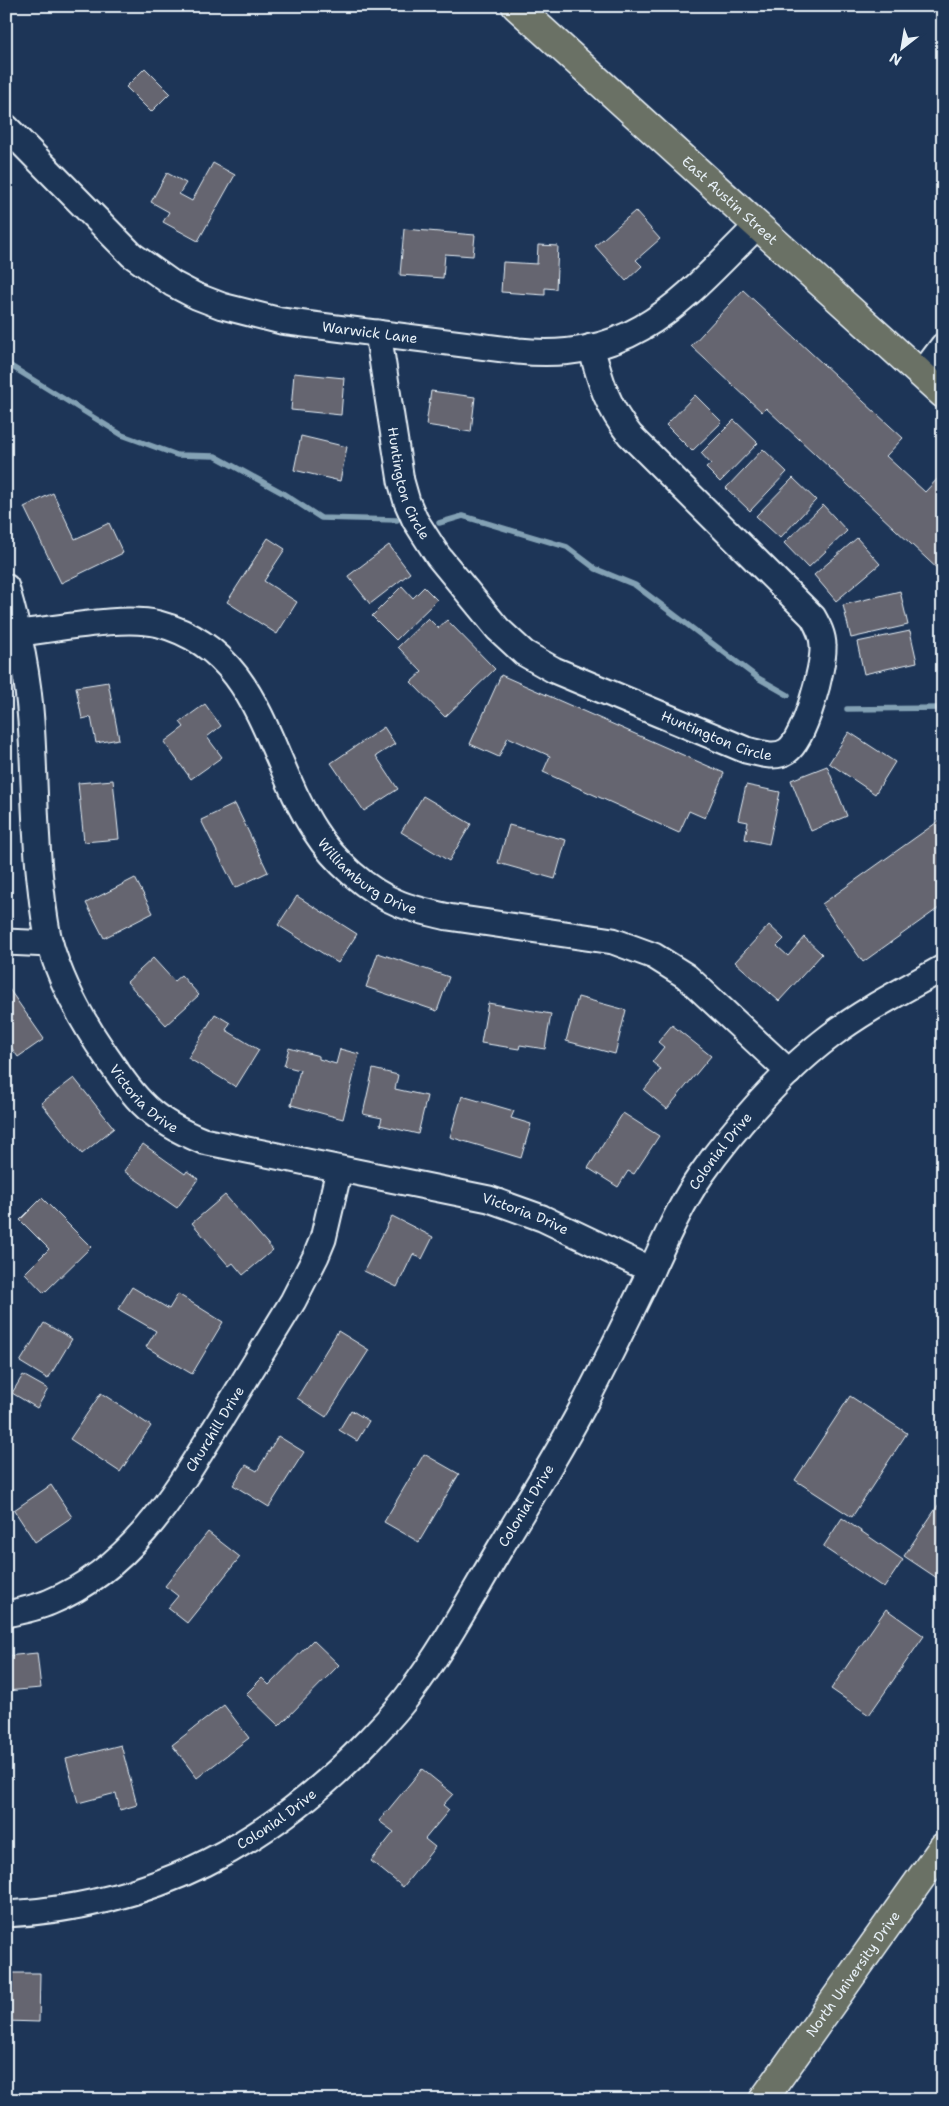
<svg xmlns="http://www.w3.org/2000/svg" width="949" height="2106" viewBox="0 0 949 2106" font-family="'Shantell Sans',sans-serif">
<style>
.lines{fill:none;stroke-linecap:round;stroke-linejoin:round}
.stream{stroke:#83a1b4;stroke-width:5.5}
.building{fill:#65656f;stroke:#e8f1f8}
.minor-casing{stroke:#e8f1f8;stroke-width:29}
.major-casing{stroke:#e8f1f8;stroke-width:31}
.minor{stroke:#1d3557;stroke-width:25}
.major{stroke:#6b7165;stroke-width:28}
.labels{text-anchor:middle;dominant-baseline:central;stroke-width:4;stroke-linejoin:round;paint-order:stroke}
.street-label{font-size:14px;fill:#e8f1f8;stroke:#1d3557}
</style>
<rect width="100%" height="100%" fill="#1d3557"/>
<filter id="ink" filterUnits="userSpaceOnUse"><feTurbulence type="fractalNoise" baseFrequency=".02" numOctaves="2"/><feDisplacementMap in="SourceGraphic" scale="10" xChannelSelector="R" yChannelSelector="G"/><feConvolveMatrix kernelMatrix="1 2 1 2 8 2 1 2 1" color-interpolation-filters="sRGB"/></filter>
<g filter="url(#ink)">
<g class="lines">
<!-- stream -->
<path class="stream" d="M6 363 122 435 177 455 215 456 281 492 321 518 397 520
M439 523 463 516 567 547 596 569 635 585 758 678 788 695
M847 709 943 708"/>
</g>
<!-- building -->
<path class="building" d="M145 68 170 93 151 112 126 87Z
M213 163 235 175 198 241 163 222 169 212 151 202 167 173 186 183 179 194 192 201Z
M635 211 660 239 636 260 642 266 626 281 595 246Z
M404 229 475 235 473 256 445 254 443 278 400 275Z
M538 245 558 246 556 289 545 288V295L501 292 503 262 537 264Z
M743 290 903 438 886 456 925 492 941 475 943 476V574L766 408 762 412 691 346Z
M294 373 344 378 341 415 291 410Z
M431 391 475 397 471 432 426 425Z
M695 395 722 422 692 451 666 425Z
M734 420 758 443 720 482 706 468 711 464 701 453Z
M301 436 347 447 340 481 294 470Z
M763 449 787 472 750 511 726 488Z
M793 478 816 500 780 538 756 516Z
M53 493 75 539 109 523 123 553 61 583 24 507Z
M823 505 847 531 808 568 784 543Z
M268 538 285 549 264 581 297 602 277 634 227 602Z
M857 538 880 564 836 601 814 575Z
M389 545 410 573 370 604 348 576Z
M402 586 413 598 424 587 437 600 396 640 372 616Z
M900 591 908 625 851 638 843 605Z
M428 618 438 628 447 620 495 669 445 717 411 682 422 672 398 647Z
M910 631 917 662 864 674 857 642Z
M501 675 724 773 705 818 689 811 679 833 543 772 550 756 508 737 499 757 470 744Z
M108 682 119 739 96 743 91 717 82 719 76 687Z
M205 704 221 726 207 737 222 757 191 779 164 742 184 727 180 722Z
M384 727 395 744 376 756 398 789 364 811 331 763Z
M849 732 895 762 875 794 829 763Z
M827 766 847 816 811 831 791 780Z
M113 780 119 839 84 842 78 783Z
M746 785 780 792 769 844 745 839 748 822 738 820Z
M423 796 471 824 449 861 401 832Z
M235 804 268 872 235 888 201 820Z
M943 818V905L863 962 822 904Z
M509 825 566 840 555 879 498 863Z
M135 878 153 913 104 938 86 903Z
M297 896 357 934 338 963 278 925Z
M769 925 784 939 777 946 788 956 804 937 822 954 779 1001 735 962Z
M378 953 449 977 437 1011 366 987Z
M153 958 174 981 181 975 199 995 166 1025 127 982Z
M9 989 44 1039 18 1057 6 1040V991Z
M578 997 626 1010 615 1054 566 1041Z
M488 1003 551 1014 545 1049 520 1045 519 1049 481 1043Z
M215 1014 230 1023 226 1030 259 1050 236 1087 188 1058Z
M672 1025 711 1056 667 1109 644 1090 661 1069 652 1062 664 1047 658 1042Z
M289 1048 319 1056V1059L336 1064 340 1049 359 1054 343 1119 291 1105 300 1070 284 1066Z
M373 1069 398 1075 395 1089 427 1096 418 1134 380 1125 382 1118 363 1114Z
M74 1078 114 1128 82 1154 41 1103Z
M462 1096 514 1111 511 1118 531 1124 521 1158 450 1137Z
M623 1113 659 1136 634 1174 628 1171 618 1187 588 1168Z
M143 1144 185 1174 187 1171 198 1179 177 1208 124 1171Z
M225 1195 273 1250 243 1275 233 1263 229 1266 192 1223Z
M42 1198 91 1247 44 1293 25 1273 49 1249 20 1220Z
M392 1216 433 1237 422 1259 413 1254 397 1287 364 1271Z
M132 1287 169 1309 178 1294 223 1322 192 1374 146 1347 156 1331 118 1309Z
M44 1323 72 1339 48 1379 20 1362Z
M338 1331 369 1350 326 1417 297 1398Z
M23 1375 48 1389 37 1408 12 1393Z
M101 1393 151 1426 120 1472 70 1439Z
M850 1396 907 1433 852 1517 795 1480Z
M351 1410 369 1421 357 1441 339 1430Z
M278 1436 304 1452 269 1507 233 1485 246 1465 257 1471Z
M424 1454 459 1474 419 1542 384 1522Z
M51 1485 72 1517 35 1542 14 1510Z
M943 1498V1582L904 1556Z
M842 1518 903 1560 884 1588 823 1547Z
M208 1532 240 1557 187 1623 168 1608 178 1596 165 1586Z
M886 1609 924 1636 869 1715 831 1689Z
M313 1640 339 1665 279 1726 246 1694 262 1678 269 1685Z
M37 1653 41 1688 6 1691V1656Z
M224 1705 249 1738 197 1778 172 1745Z
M121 1745 137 1805 120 1810 116 1793 78 1803 66 1759Z
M422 1769 453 1794 443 1805 449 1810 425 1839 435 1847 403 1887 371 1861 394 1832 379 1821Z
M6 1973H40L39 2022 6 2021Z"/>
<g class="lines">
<!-- minor casing -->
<g class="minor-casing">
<g id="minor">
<path id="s1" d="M6 127 132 255 173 284 196 296 222 306 281 321 518 351C635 363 682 300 758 225"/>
<path id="s2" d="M378 333 401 481 407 502 415 520 438 556 498 629 524 653 554 670 746 750C759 753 775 759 787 751 805 739 824 667 823 646 823 635 818 626 813 617L630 435C607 406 601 383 591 347"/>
<path d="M921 375 943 346"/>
<path id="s3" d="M6 587C19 631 28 676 31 721 35 777 34 833 41 888 43 906 45 927 50 944 62 985 82 1021 106 1056 137 1101 151 1120 203 1141L489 1199 542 1218 651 1270"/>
<path id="s4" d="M19 633C57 629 124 615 159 624 261 651 266 756 315 831 334 861 367 891 400 904 415 910 432 913 448 917L613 941 654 956 686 976 789 1072"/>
<path d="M6 942 50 944"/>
<path id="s5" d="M6 1614C21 1611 36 1608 50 1602 130 1569 173 1497 216 1427 242 1385 267 1343 293 1301L316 1256 323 1239 339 1170"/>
<path id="s6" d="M6 1914C150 1907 271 1844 369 1740 383 1725 398 1710 410 1693 444 1648 470 1599 499 1550 529 1500 560 1451 587 1399 609 1356 631 1312 652 1268 667 1236 681 1204 701 1175 733 1129 784 1071 829 1037 864 1010 904 990 943 968"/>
</g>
</g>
<!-- major casing -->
<g class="major-casing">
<g id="major">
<path id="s7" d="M516 6 943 394"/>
<path id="s8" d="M763 2100 943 1847"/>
</g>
</g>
<!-- minor -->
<use href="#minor" class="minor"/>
<!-- major -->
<use href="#major" class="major"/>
</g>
</g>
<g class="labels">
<!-- street labels -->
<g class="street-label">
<text stroke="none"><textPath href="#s7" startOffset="289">East Austin Street</textPath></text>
<text stroke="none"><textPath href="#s1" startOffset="434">Warwick Lane</textPath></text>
<text stroke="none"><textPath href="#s2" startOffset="154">Huntington Circle</textPath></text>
<text stroke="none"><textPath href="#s2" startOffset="574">Huntington Circle</textPath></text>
<text stroke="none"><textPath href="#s4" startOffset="481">Williamburg Drive</textPath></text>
<text stroke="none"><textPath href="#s3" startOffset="544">Victoria Drive</textPath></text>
<text stroke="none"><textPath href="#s6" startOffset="1101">Colonial Drive</textPath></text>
<text stroke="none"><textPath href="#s3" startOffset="949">Victoria Drive</textPath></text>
<text stroke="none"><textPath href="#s5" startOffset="289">Churchill Drive</textPath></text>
<text stroke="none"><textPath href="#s6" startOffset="696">Colonial Drive</textPath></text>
<text stroke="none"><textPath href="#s6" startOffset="291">Colonial Drive</textPath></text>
<text stroke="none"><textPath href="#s8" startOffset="155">North University Drive</textPath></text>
</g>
</g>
<!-- margin -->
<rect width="949" height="2106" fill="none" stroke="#1d3557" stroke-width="25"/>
<rect x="12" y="12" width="924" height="2081" fill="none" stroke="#e8f1f8" stroke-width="2" filter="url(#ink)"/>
<!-- north arrow -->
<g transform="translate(902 48) rotate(211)" stroke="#1d3557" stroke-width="4" paint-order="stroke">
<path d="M0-4L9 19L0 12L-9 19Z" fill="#e8f1f8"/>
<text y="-8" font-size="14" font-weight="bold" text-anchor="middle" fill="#e8f1f8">N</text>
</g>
</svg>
